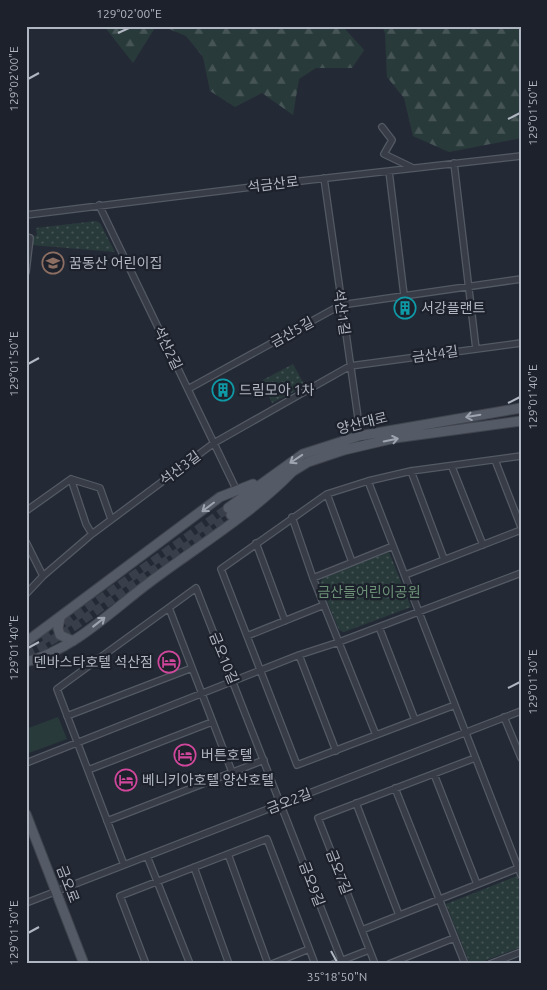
<svg xmlns="http://www.w3.org/2000/svg" width="547" height="990" viewBox="0 0 547 990" font-family="Ubuntu,'Noto Sans KR',sans-serif">
<style>
.green{fill:url(#green-dots)}
.forest{fill:url(#forest-firs)}
.pitch{fill:#293a3b}
.lines{fill:none;stroke-linecap:round;stroke-linejoin:round}
.primary-tunnel{stroke:#393f4a;stroke-width:9;stroke-dasharray:9 4.5;stroke-linecap:butt}
.street-casing{stroke:#545a64;stroke-width:8}
.primary-casing{stroke:#40454f;stroke-width:11}
.street{stroke:#373c46;stroke-width:5.5}
.primary{stroke:#555b66;stroke-width:9}
.oneway{stroke:#9fa5b0}
.ticks{fill:none;stroke:#b1b7c2;stroke-width:2}
.labels{text-anchor:middle;dominant-baseline:central;stroke-width:4.5;stroke-linejoin:round;paint-order:stroke}
.street-label{font-size:14px;fill:#b1b7c2;stroke:#1c212b}
.poi-label{font-size:14px;fill:#b1b7c2;stroke:#1c212b;text-anchor:start}
.park-label{font-size:14px;fill:#6c9076;stroke:#1c212b}
.neatline{fill:none;stroke:#b1b7c2;stroke-width:2}
.ticks-label{font-size:12px;text-anchor:middle;fill:#b1b7c2}
</style>
<defs>
<pattern id="green-dots" width="8" height="8" patternUnits="userSpaceOnUse" patternTransform="scale(1.25)"><rect width="8" height="8" fill="#293a3b"/><path d="M2 2h.1M6 6h.1" fill="none" stroke="#465456" stroke-width="1.8" stroke-linecap="round"/></pattern>
<pattern id="forest-firs" width="22" height="20" patternUnits="userSpaceOnUse" patternTransform="scale(1.25)"><rect width="22" height="20" fill="#293a3b"/><path d="M5 1l3.5 6h-7zM16 11l3.5 6h-7z" fill="#465456"/></pattern>
</defs>
<rect width="100%" height="100%" fill="#242a35"/>
<!-- green -->
<path class="green" d="M96 221 100 223 115 252 32 245V238L37 235 36 228Z
M293 364 305 386 272 403 261 381Z
M389 552 411 607 344 632 339 630 320 584 323 578Z
M517 876 521 886V947L476 964H470L446 904Z"/>
<!-- forest -->
<path class="forest" d="M104 26H156L133 63Z
M162 26H341L345 29 364 50 352 68H316L299 79 293 115 262 93 235 107 210 91 203 57 186 36Z
M382 26H521V138L449 152 413 136 404 98 387 77 385 33Z"/>
<!-- pitch -->
<path class="pitch" d="M58 717 67 739 26 754V729Z"/>
<g class="lines">
<!-- primary-tunnel -->
<path class="primary-tunnel" d="M43 640 228 508
M26 655 41 647 73 627 231 515"/>
<!-- street casing -->
<g class="street-casing">
<path id="street" d="M382 127 392 140 384 154 413 168
M454 163 476 349
M389 171 404 295
M324 178 362 446
M99 205 237 491
M26 215 292 182 521 156
M26 237 30 238 26 272
M188 389 341 305 521 279
M495 460 521 527
M452 467 483 545
M411 471 444 559
M71 479 100 488 111 519
M71 479 86 524 92 534
M368 481 521 875
M327 494 352 562
M26 511 71 479
M292 517 313 578 376 735
M26 542 43 576
M256 543 285 621
M405 575 521 530
M313 578 393 546
M26 594 43 576 92 534 214 443 350 366 521 343
M169 608 232 772
M379 627 415 720
M247 636 324 605
M299 655 336 751
M455 705 297 765 221 569 327 494 368 481 411 471 521 456
M67 716 192 668
M504 717 521 758
M26 763 299 655 339 642 521 573
M88 770 212 722
M434 774 477 884
M395 788 465 964
M356 803 399 915
M107 821 264 760
M228 854 268 964
M147 856 190 964
M124 865 57 689 196 588 343 964
M194 867 229 964
M26 903 521 711
M362 930 521 867
M146 964 120 896 267 839 315 964
M272 964 309 949
M333 964 369 950
M375 964 318 818 475 758
M389 964 454 938
M490 964 521 952"/>
</g>
<!-- primary casing -->
<g class="primary-casing">
<path id="primary" d="M228 508 303 454 359 436 521 408
M231 515 272 484 308 462 344 450 395 438 521 421
M60 618 58 628 60 635 73 641
M26 642 220 497 253 484
M26 662C75 649 111 611 150 582 198 546 250 515 292 472
M26 814 84 964"/>
</g>
<!-- street -->
<use href="#street" class="street"/>
<!-- primary -->
<use href="#primary" class="primary"/>
</g>
<!-- one-way arrows -->
<defs><path id="oneway-shaft" d="M-6 0H5M1.5-3L5.5 0L1.5 3" fill="none" stroke-width="1.6" stroke-linecap="round" stroke-linejoin="round" transform="scale(1.25)"/></defs>
<g class="oneway">
<use href="#oneway-shaft" transform="translate(473 416) rotate(170)"/>
<use href="#oneway-shaft" transform="translate(391 440) rotate(-11)"/>
<use href="#oneway-shaft" transform="translate(296 459) rotate(146)"/>
<use href="#oneway-shaft" transform="translate(208 507) rotate(143)"/>
<use href="#oneway-shaft" transform="translate(99 622) rotate(-38)"/>
</g>
<!-- ticks -->
<path class="ticks" d="M118 33 129 28M28 79 39 73M508 119 520 113M28 364 39 358M508 403 520 397M28 648 39 642M508 688 520 682M28 933 39 927M331 951 337 962"/>
<!-- icons -->
<defs>
<g id="school-ring" transform="scale(1.125)"><circle r="9.5" fill="#1c212b" stroke="#8d6e63" stroke-width="1.5"/><path d="M0-5L7-2L0 1L-7-2ZM-4 1L0 2.5L4 1V4Q0 6-4 4Z" fill="#8d6e63"/></g>
<g id="building-ring" transform="scale(1.125)"><circle r="9.5" fill="#1c212b" stroke="#0f9aa8" stroke-width="1.5"/><path d="M-4-6H4V6H1V3H-1V6H-4ZM-2.5-4.3h1.7v1.8h-1.7ZM.8-4.3h1.7v1.8H.8ZM-2.5-1h1.7V.8h-1.7ZM.8-1h1.7V.8H.8Z" fill="#0f9aa8"/></g>
<g id="hotel-ring" transform="scale(1.125)"><circle r="9.5" fill="#1c212b" stroke="#d1479c" stroke-width="1.5"/><path d="M-6-4.5h1.5V1H6V5H4.5V3h-9V5H-6ZM-4 0a1.8 1.8 0 1 1 3.6 0ZM.5 0V-2.5h3Q6-2.5 6 0Z" fill="#d1479c"/></g>
</defs>
<g fill-rule="evenodd">
<use href="#school-ring" x="53" y="263"/>
<use href="#building-ring" x="405" y="308"/>
<use href="#building-ring" x="223" y="390"/>
<use href="#hotel-ring" x="169" y="662"/>
<use href="#hotel-ring" x="185" y="755"/>
<use href="#hotel-ring" x="126" y="780"/>
</g>
<g class="labels">
<!-- street labels -->
<g class="street-label">
<text transform="translate(273 184) rotate(-7)">석금산로</text>
<text transform="translate(342 312) rotate(82)">석산1길</text>
<text transform="translate(292 332) rotate(-29)">금산5길</text>
<text transform="translate(168 348) rotate(64)">석산2길</text>
<text transform="translate(435 354) rotate(-8)">금산4길</text>
<text transform="translate(362 423) rotate(-14)">양산대로</text>
<text transform="translate(180 468) rotate(-37)">석산3길</text>
<text transform="translate(224 658) rotate(68)">금오10길</text>
<text transform="translate(289 801) rotate(-21)">금오2길</text>
<text transform="translate(339 872) rotate(69)">금오7길</text>
<text transform="translate(68 884) rotate(69)">금오로</text>
<text transform="translate(312 884) rotate(69)">금오9길</text>
</g>
<!-- poi labels -->
<g class="poi-label">
<text x="69" y="263">꿈동산 어린이집</text>
<text x="421" y="308">서강플랜트</text>
<text x="239" y="390">드림모아 1차</text>
<text x="153" y="662" text-anchor="end">덴바스타호텔 석산점</text>
<text x="201" y="755">버튼호텔</text>
<text x="142" y="780">베니키아호텔 양산호텔</text>
</g>
<!-- park labels -->
<g class="park-label">
<text x="369" y="592">금산들어린이공원</text>
</g>
</g>
<!-- border -->
<rect width="547" height="990" fill="none" stroke="#1c212b" stroke-width="55"/>
<rect x="28" y="28" width="492" height="934" class="neatline"/>
<g class="ticks-label">
<text x="129" y="18">129°02'00"E</text>
<text transform="translate(14 79) rotate(-90)" y="4">129°02'00"E</text>
<text transform="translate(533 113) rotate(-90)" y="4">129°01'50"E</text>
<text transform="translate(14 364) rotate(-90)" y="4">129°01'50"E</text>
<text transform="translate(533 397) rotate(-90)" y="4">129°01'40"E</text>
<text transform="translate(14 648) rotate(-90)" y="4">129°01'40"E</text>
<text transform="translate(533 682) rotate(-90)" y="4">129°01'30"E</text>
<text transform="translate(14 933) rotate(-90)" y="4">129°01'30"E</text>
<text x="337" y="981">35°18'50"N</text>
</g>
</svg>
